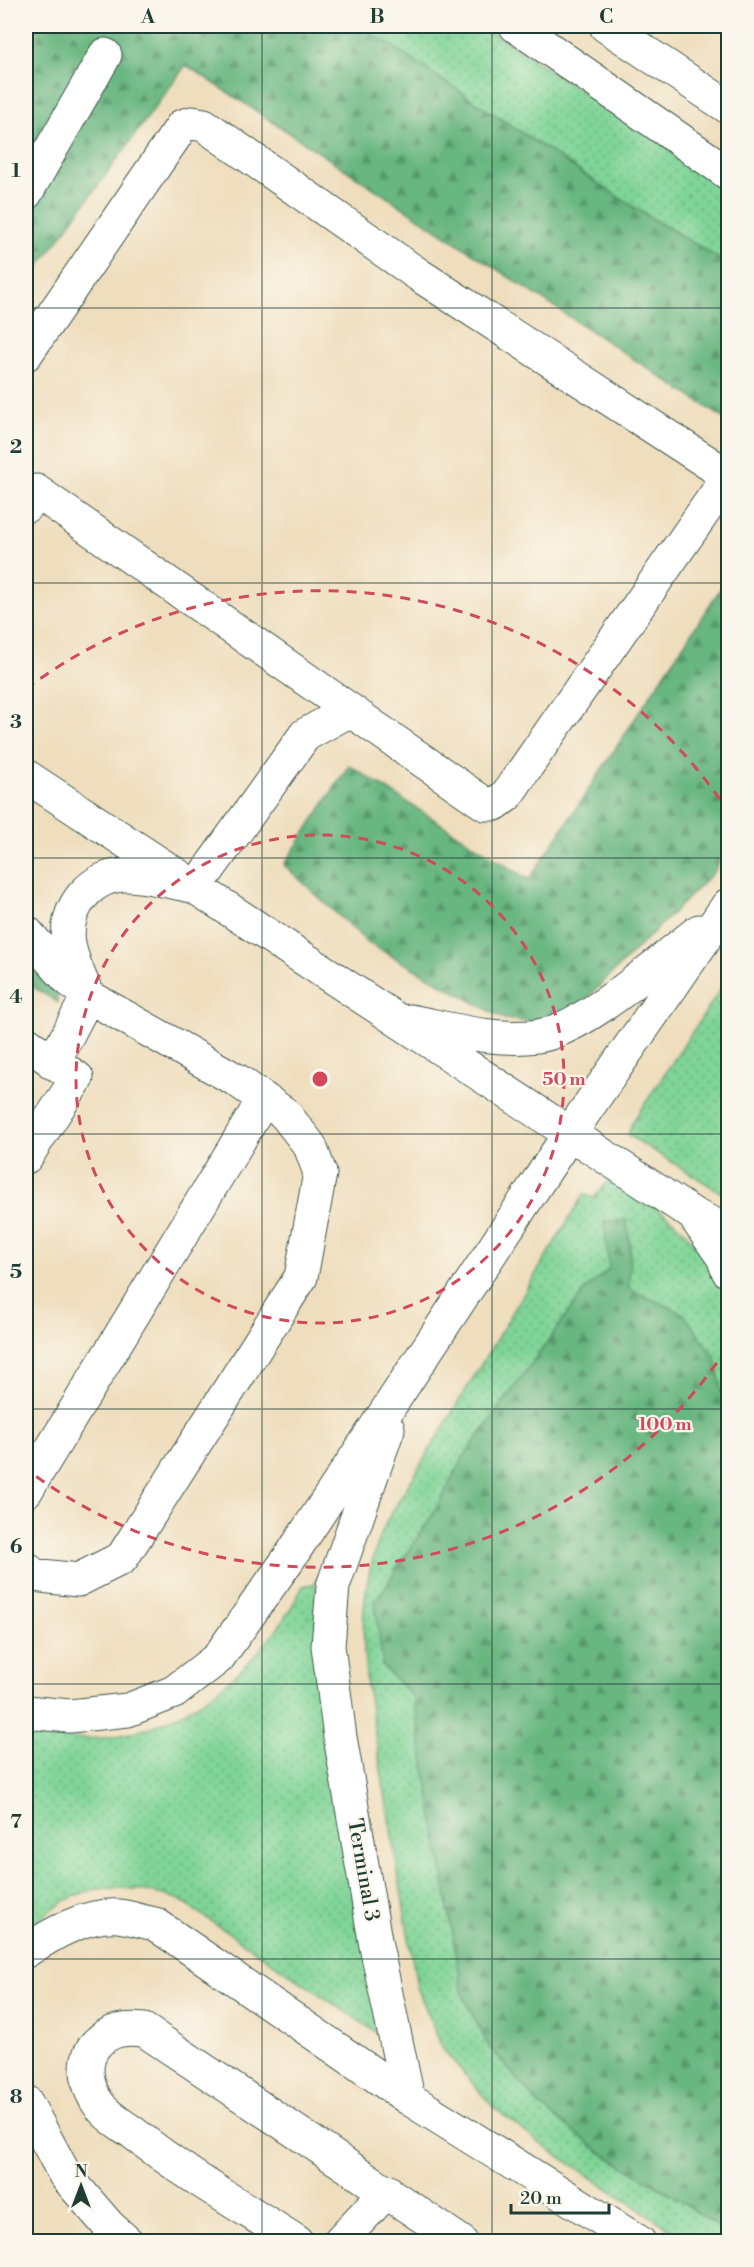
<svg xmlns="http://www.w3.org/2000/svg" width="754" height="2267" viewBox="0 0 754 2267" font-family="'Libre Bodoni',serif">
<style>
.green{fill:url(#green-dots);stroke:#4f8866;stroke-width:1.5}
.forest{fill:url(#forest-firs);stroke:#437a5a;stroke-width:1.5}
.lines{fill:none;stroke-linecap:round;stroke-linejoin:round}
.minor-casing{stroke:#3e5549;stroke-width:35}
.minor{stroke:#fff;stroke-width:33}
.grid{fill:none;stroke:#1f3d34;stroke-width:1.5;stroke-opacity:0.55}
.ring{fill:none;stroke:#d1495b;stroke-width:3;stroke-dasharray:10 8}
.labels{text-anchor:middle;dominant-baseline:central;stroke-width:4.5;stroke-linejoin:round;paint-order:stroke}
.street-label{font-size:21px;fill:#1f3d34;stroke:#fbf7ec}
.centre{fill:#d1495b;stroke:#fbf7ec;stroke-width:3}
.ring-label{font-size:18px;text-anchor:middle;font-weight:bold;fill:#d1495b;stroke:#fbf7ec;stroke-width:4.5;stroke-linejoin:round;paint-order:stroke}
.neatline{fill:none;stroke:#1f3d34;stroke-width:2}
.grid-label{font-size:20px;text-anchor:middle;font-weight:bold;fill:#1f3d34}
</style>
<defs>
<pattern id="green-dots" width="8" height="8" patternUnits="userSpaceOnUse" patternTransform="scale(1.5)"><rect width="8" height="8" fill="#7fd497"/><path d="M2 2h.1M6 6h.1" fill="none" stroke="#67ad7c" stroke-width="1.8" stroke-linecap="round"/></pattern>
<pattern id="forest-firs" width="22" height="20" patternUnits="userSpaceOnUse" patternTransform="scale(1.5)"><rect width="22" height="20" fill="#67b680"/><path d="M5 1l3.5 6h-7zM16 11l3.5 6h-7z" fill="#54956a"/></pattern>
</defs>
<rect width="100%" height="100%" fill="#fbf7ec"/>
<filter id="ink" filterUnits="userSpaceOnUse"><feTurbulence type="fractalNoise" baseFrequency=".0167" numOctaves="2"/><feDisplacementMap in="SourceGraphic" scale="12" xChannelSelector="R" yChannelSelector="G"/><feConvolveMatrix kernelMatrix="1 2 1 2 8 2 1 2 1" color-interpolation-filters="sRGB"/></filter>
<filter id="wash" filterUnits="userSpaceOnUse"><feTurbulence type="fractalNoise" baseFrequency=".008" numOctaves="4" result="noise"/><feDisplacementMap in="SourceGraphic" scale="24" xChannelSelector="R" yChannelSelector="G"/><feGaussianBlur stdDeviation="1.35" result="paint"/><feColorMatrix in="noise" values="0 0 0 0 0 0 0 0 0 0 0 0 0 0 0 0 0 1.4 0 .05"/><feComposite in="paint" operator="in"/></filter>
<g filter="url(#wash)">
<rect width="100%" height="100%" fill="#efdebe"/>
<!-- green -->
<path class="green" d="M361 26H482L728 186V264L638 210Z
M728 978V1197L628 1135 632 1123Z
M610 1179C634 1195 665 1210 685 1232 703 1252 718 1278 728 1303V1438L684 1314 629 1289 630 1244 626 1220 605 1221 609 1269 585 1290 463 1458 433 1515 395 1570 413 1697 463 1995 487 2043 538 2104 600 2152 673 2195 728 2235V2241H688L539 2143 493 2107 442 2048 417 1987 367 1686C360 1622 361 1582 386 1522L584 1194 594 1198Z
M322 1571 380 2035 178 1899C118 1882 82 1880 34 1924L26 1921V1729C140 1768 254 1685 303 1586L313 1584Z"/>
<!-- forest -->
<path class="forest" d="M26 26H361L638 210 728 264V421L186 65 26 284Z
M728 577V840L715 871 560 1025 504 1019 368 943 284 865 349 765 529 880Z
M26 954 53 979 58 1003 26 982Z
M626 1220 630 1244 629 1289 684 1314 716 1359 728 1433V2235L673 2195 600 2152 538 2104 487 2043 463 1995 413 1697 383 1667 375 1602 433 1515 463 1458 585 1290 609 1269 604 1221Z"/>
</g>
<g filter="url(#ink)">
<g class="lines">
<!-- minor casing -->
<g class="minor-casing">
<path id="minor" d="M516 26 728 173
M606 26 728 107
M26 193 105 55
M26 354 182 126 192 123 204 125 419 275 713 466 720 474 721 487 506 796 495 804H485L350 710
M26 506 36 491 350 710 305 735 196 887C174 883 151 876 129 875 92 873 63 908 69 944 72 962 81 980 88 996L53 1063
M26 776 694 1215 728 1231
M26 932 67 978 88 996 238 1081 285 1114 310 1146 320 1173 301 1277 122 1558 78 1580 33 1575 26 1568
M410 1021C452 1029 495 1042 538 1036 585 1029 659 961 699 931
M26 1043 77 1078 26 1157
M695 1217 723 1257 728 1271
M388 1429 333 1586 328 1646 340 1737 376 1946 408 2098 639 2242
M26 1491 264 1099
M26 1712 70 1716 128 1710 174 1692 218 1658 292 1554 570 1133 728 905
M26 1951C52 1934 85 1914 118 1916 130 1917 143 1922 155 1924L408 2098
M26 2102 65 2175 108 2225 127 2242
M297 2242C243 2207 186 2175 136 2135 124 2126 108 2117 100 2106 86 2088 81 2060 97 2043 111 2029 126 2028 144 2030L461 2242
M339 2242 387 2191"/>
</g>
<!-- minor -->
<use href="#minor" class="minor"/>
</g>
</g>
<!-- grid -->
<path class="grid" d="M262 26V2242M492 26V2242M26 308H728M26 583H728M26 858H728M26 1134H728M26 1409H728M26 1684H728M26 1959H728"/>
<!-- distance rings -->
<g class="ring">
<circle cx="320" cy="1079" r="244"/>
<path d="M727 1348A488 488 0 0 1 26 1469M26 689A488 488 0 0 1 727 810"/>
</g>
<g class="labels">
<!-- street labels -->
<g class="street-label">
<text transform="translate(363 1870) rotate(80)">Terminal 3</text>
</g>
</g>
<circle cx="320" cy="1079" r="9" class="centre"/>
<g class="ring-label">
<text x="564" y="1085">50 m</text>
<text x="665" y="1430">100 m</text>
</g>
<!-- margin -->
<rect width="754" height="2267" fill="none" stroke="#fbf7ec" stroke-width="66"/>
<!-- north arrow -->
<g transform="translate(81 2186)" stroke="#fbf7ec" stroke-width="4.5" paint-order="stroke">
<path d="M0-4.5L10 22L0 15L-10 22Z" fill="#1f3d34"/>
<text y="-9" font-size="16" font-weight="bold" text-anchor="middle" fill="#1f3d34">N</text>
</g>
<!-- scale -->
<path d="M511 2204v9h98v-9" fill="none" stroke="#1f3d34" stroke-width="3"/>
<text x="520" y="2204" font-size="18" fill="#1f3d34" stroke="#fbf7ec" stroke-width="4.5" paint-order="stroke">20 m</text>
<rect x="33" y="33" width="688" height="2201" class="neatline"/>
<g class="grid-label">
<text x="148" y="23">A</text>
<text x="377" y="23">B</text>
<text x="606" y="23">C</text>
<text x="16" y="177">1</text>
<text x="16" y="453">2</text>
<text x="16" y="728">3</text>
<text x="16" y="1003">4</text>
<text x="16" y="1278">5</text>
<text x="16" y="1553">6</text>
<text x="16" y="1828">7</text>
<text x="16" y="2103">8</text>
</g>
</svg>
